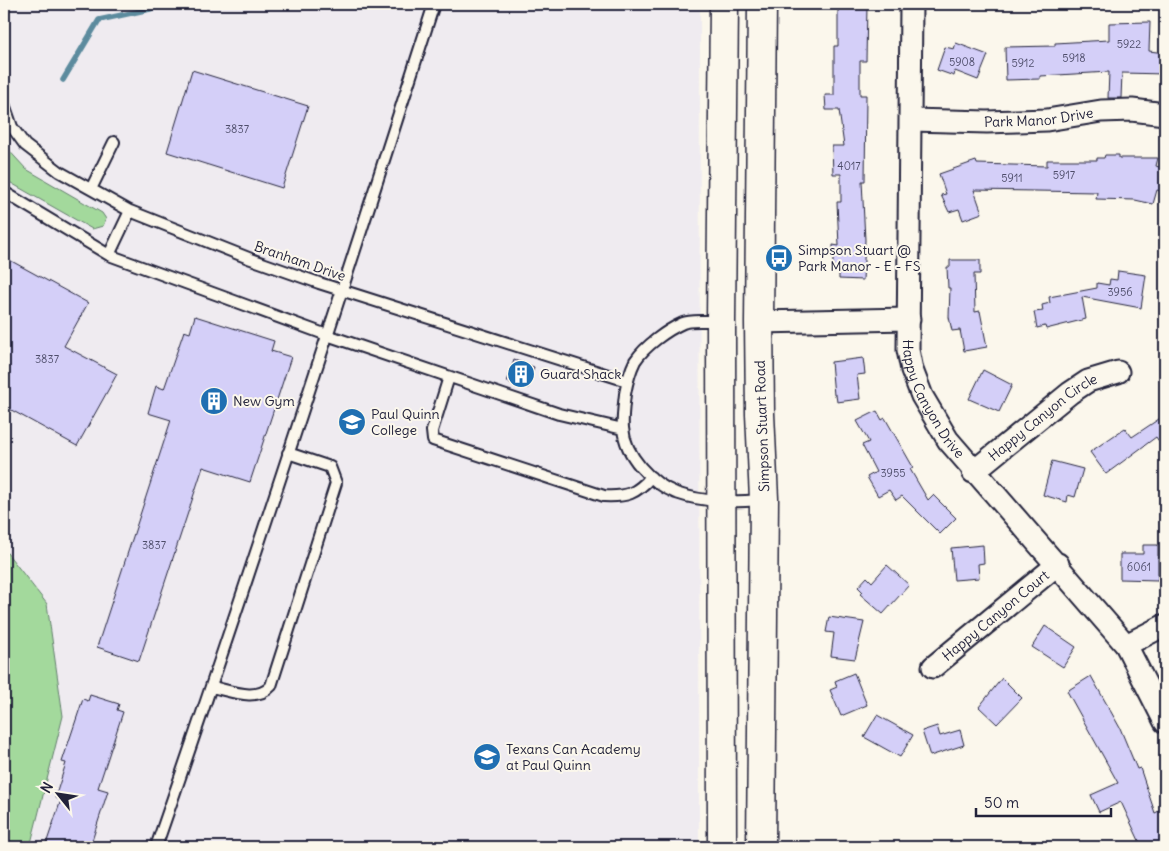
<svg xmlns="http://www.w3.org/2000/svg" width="1169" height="851" viewBox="0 0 1169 851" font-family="Delius,sans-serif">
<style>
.built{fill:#efebf0}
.green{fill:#a3d99c;stroke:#627e6c}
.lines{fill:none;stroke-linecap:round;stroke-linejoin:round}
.stream{stroke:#5c8b9e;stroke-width:5.5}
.building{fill:#d4cff8;stroke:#22223b}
.lane-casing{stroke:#22223b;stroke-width:14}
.street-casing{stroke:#22223b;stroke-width:25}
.secondary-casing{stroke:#22223b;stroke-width:31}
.lane{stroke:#fbf7ec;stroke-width:10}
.street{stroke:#fbf7ec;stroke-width:21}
.secondary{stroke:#fbf7ec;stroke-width:28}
.labels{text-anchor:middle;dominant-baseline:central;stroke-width:4;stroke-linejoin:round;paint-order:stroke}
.number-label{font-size:11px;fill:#4e4d6a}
.street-label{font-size:14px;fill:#22223b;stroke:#fbf7ec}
.poi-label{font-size:14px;fill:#22223b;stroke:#fbf7ec;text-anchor:start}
</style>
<rect width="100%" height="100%" fill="#fbf7ec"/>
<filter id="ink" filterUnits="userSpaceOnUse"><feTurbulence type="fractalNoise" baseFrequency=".02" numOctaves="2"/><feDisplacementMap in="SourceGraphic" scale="10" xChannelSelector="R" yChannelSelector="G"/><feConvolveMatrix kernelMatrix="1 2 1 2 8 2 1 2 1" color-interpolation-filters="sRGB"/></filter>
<g filter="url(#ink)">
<!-- built -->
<path class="built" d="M4 4H700L699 847H30L63 716 47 604 4 549Z"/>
<!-- green -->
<path class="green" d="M4 145 26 169 102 213 106 219 103 226 92 229 4 179Z
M4 549 47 604 63 716 30 847H4Z"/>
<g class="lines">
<!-- stream -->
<path class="stream" d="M63 80 99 20 150 9 160 4"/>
</g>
<!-- building -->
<path class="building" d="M841 4H867L866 61H860V95H866L865 181H862L865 240 863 280 839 279V272L833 271V245L839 246 837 202H841V174H833L832 146H844L839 110H826L825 95H834V46H838V9H841Z
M1150 22 1149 51 1165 53V74L1122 73 1121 98H1108L1109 72 1040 76V79L1006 80 1005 47 1055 46V43L1109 40V23Z
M956 43 988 55 978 80 955 71 954 76 937 70 945 47 954 49Z
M192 70 308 106 282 188 167 152Z
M1105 155H1119V158H1158L1156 166 1165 169V192L1157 190 1153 204 1135 200 1096 199 1097 192 974 190 982 213 963 220 959 209 949 212 941 195 946 194 939 174 976 161 977 164 1047 166V160H1097V158H1104Z
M4 257 88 303 64 346 117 374 77 446 4 406Z
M950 260H980V274H974L975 312 980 311 987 347 964 351 960 330 952 331 949 317 950 288H948L947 267H950Z
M1118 271 1146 275 1141 308 1082 297 1086 319 1046 329 1045 326 1037 328 1034 312 1043 311 1042 305 1050 303 1049 297 1097 288V283L1109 285 1110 279 1117 280Z
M195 316 274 341 271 351 291 357 250 482 203 467 139 661 97 647 171 420 148 413 156 386 164 389 184 331 190 333Z
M863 358 865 374 857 375 860 399 837 402 836 395H834L831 362Z
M514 360 534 367 528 388 507 382Z
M983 370 1012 385 999 412 969 399Z
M877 411 882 420 885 418 913 467 910 469 928 500 933 495 956 518 940 534 902 496 896 500 889 490 878 496 867 477 876 472 862 445 869 442 857 421Z
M1165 415V450L1156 437 1106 474 1090 452 1125 428 1132 437Z
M1052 461 1083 469 1075 497 1068 495 1067 502 1043 495Z
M983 545 984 563 978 564 979 578 954 580 951 548Z
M1143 545H1158V580L1120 579V554H1143Z
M887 565 909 585 883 614 860 594 863 592 858 587 867 577 872 582Z
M829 617 864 622 855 659 831 656 834 633 826 632Z
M1045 626 1076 647 1063 667 1032 647Z
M854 673 867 705 841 716 830 690 837 687 835 681Z
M1091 676 1120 728 1137 769 1140 768 1155 813 1165 808V847H1142L1121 802 1099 812 1091 795 1118 783 1067 691Z
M1002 678 1022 698 997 724 979 707Z
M90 695 119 704 117 710 123 712 98 788 108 791 90 847H45L61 800 55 798 66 763 62 762 83 699 88 701Z
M877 715 913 735 900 757 864 737Z
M937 726 940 736 960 730 964 745 930 756 922 731Z"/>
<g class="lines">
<!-- lane casing -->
<g class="lane-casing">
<path id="lane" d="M4 104 12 127 25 145 60 172 130 211 251 259 319 283 627 381
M91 189 114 142
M4 192 109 255 327 335 559 414 623 429
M109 255 130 211
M720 321C709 322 692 319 683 323 667 330 645 346 635 361 630 371 627 383 625 394 624 404 622 417 623 428 625 456 651 483 676 493 705 503 733 502 763 500
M449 377 432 431 433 440 604 496C627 497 636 494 651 477
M212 687C231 691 257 702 271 686L336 483 330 467 288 453
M156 847C253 568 344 286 434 4"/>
</g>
<!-- street casing -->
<g class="street-casing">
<g id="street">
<path id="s1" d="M911 4 908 350 912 370 922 396 948 440 1126 645 1165 722"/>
<path id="s2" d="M911 120 987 122 1047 120 1101 111 1132 110 1165 114"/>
<path d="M759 322 909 319"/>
<path id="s3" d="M973 472 1070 393 1088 381 1118 372"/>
<path d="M1126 645 1165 625"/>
<path id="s4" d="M933 667 1058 564"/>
</g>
</g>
<!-- secondary casing -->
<g class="secondary-casing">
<path id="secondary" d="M722 847 721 321 724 4
M761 847 764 499 760 414 759 322 762 4"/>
</g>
<!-- lane -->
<use href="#lane" class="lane"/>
<!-- street -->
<use href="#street" class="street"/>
<!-- secondary -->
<use href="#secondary" class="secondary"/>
</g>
</g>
<!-- icons -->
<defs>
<g id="bus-disc" transform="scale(1.4375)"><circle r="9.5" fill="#1f6fb2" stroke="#fbf7ec"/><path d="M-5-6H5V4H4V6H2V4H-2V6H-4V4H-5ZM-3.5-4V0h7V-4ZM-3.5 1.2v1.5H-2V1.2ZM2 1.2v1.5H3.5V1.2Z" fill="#fff"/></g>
<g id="building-disc" transform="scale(1.4375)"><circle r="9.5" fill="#1f6fb2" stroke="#fbf7ec"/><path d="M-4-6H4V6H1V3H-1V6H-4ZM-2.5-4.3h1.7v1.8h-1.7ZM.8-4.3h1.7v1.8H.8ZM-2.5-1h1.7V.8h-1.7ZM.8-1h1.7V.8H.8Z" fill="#fff"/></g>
<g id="university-disc" transform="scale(1.4375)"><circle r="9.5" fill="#1f6fb2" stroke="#fbf7ec"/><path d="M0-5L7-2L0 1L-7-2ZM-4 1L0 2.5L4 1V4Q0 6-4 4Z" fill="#fff"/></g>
<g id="school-disc" transform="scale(1.4375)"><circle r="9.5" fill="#1f6fb2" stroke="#fbf7ec"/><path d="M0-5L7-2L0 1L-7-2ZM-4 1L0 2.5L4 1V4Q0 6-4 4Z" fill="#fff"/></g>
</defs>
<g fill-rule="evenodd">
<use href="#bus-disc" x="779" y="258"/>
<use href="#building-disc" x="521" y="374"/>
<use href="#building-disc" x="214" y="401"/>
<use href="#university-disc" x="352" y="422"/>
<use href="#school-disc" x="487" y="757"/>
</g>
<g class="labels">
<!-- number labels -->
<g class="number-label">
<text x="1129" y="44">5922</text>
<text x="1074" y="58">5918</text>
<text x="962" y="62">5908</text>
<text x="1023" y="63">5912</text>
<text x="237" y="129">3837</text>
<text x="849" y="166">4017</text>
<text x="1064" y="175">5917</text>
<text x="1012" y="178">5911</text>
<text x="1120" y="292">3956</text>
<text x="47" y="359">3837</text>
<text x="893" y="473">3955</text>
<text x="154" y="545">3837</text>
<text x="1139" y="567">6061</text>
</g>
<!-- street labels -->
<g class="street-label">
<text stroke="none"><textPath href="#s2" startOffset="128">Park Manor Drive</textPath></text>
<text transform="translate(300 261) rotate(19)">Branham Drive</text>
<text stroke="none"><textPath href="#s1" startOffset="401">Happy Canyon Drive</textPath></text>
<text stroke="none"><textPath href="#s3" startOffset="89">Happy Canyon Circle</textPath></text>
<text transform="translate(762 426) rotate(-92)">Simpson Stuart Road</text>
<text stroke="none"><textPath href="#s4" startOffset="81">Happy Canyon Court</textPath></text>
</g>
<!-- poi labels -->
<g class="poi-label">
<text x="798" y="250">Simpson Stuart @<tspan x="798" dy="16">Park Manor - E - FS</tspan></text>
<text x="540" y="374">Guard Shack</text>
<text x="233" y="401">New Gym</text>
<text x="371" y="414">Paul Quinn<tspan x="371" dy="16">College</tspan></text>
<text x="506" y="749">Texans Can Academy<tspan x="506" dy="16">at Paul Quinn</tspan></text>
</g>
</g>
<!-- margin -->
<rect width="1169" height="851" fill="none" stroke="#fbf7ec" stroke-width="20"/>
<rect x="10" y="10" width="1149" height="831" fill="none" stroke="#22223b" stroke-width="2" filter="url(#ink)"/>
<!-- north arrow -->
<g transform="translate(58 794) rotate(300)" stroke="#fbf7ec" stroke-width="4" paint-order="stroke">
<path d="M0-4L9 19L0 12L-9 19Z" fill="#22223b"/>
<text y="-8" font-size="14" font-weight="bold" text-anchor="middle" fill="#22223b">N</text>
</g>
<!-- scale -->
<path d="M976 808v8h135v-8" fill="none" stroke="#22223b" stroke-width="2.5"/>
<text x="984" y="808" font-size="15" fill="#22223b" stroke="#fbf7ec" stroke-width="4" paint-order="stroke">50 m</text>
</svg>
